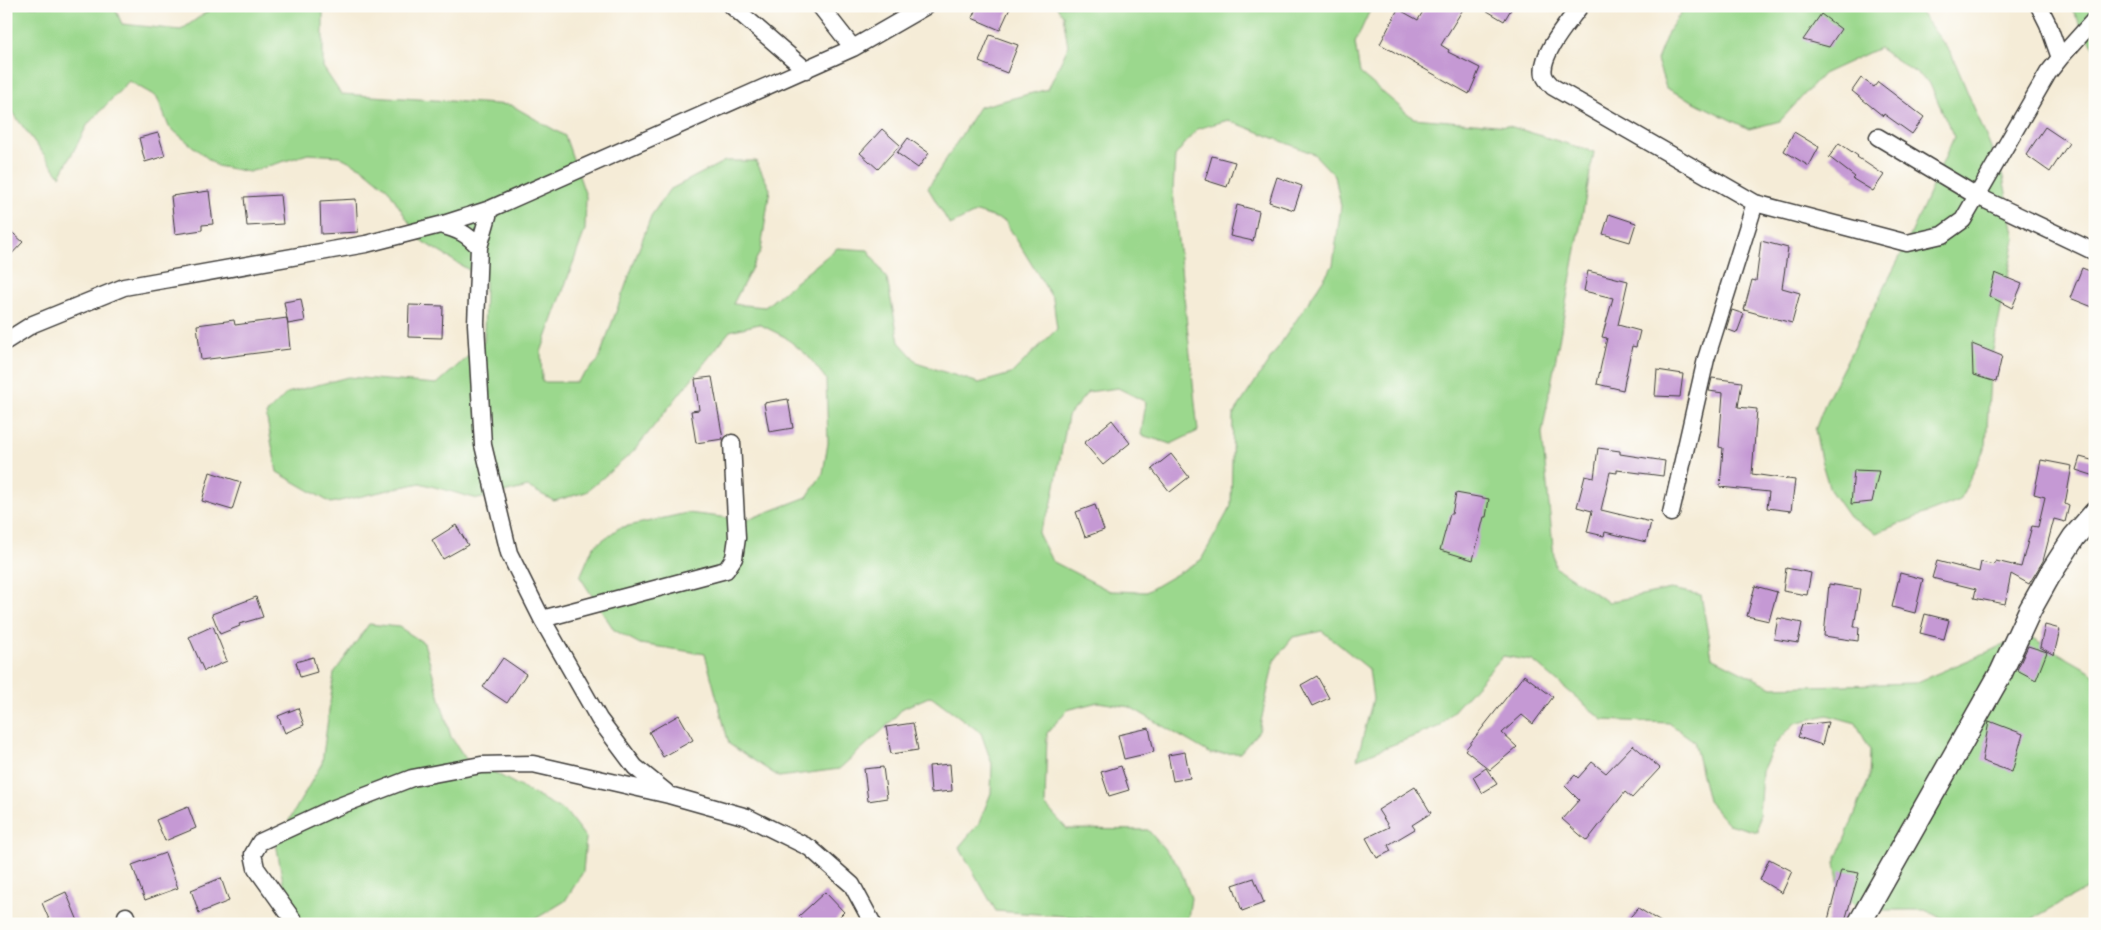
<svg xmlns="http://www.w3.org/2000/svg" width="2101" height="930" viewBox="0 0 2101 930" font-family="Kalam,sans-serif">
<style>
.green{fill:#9bd88d;stroke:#5c7a54;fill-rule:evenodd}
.building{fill:#c599d4}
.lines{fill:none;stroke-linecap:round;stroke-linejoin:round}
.street-casing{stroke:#3d3b38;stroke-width:19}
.secondary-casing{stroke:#3d3b38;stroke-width:25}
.street{stroke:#fff;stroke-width:16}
.secondary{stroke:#fff;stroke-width:22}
</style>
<rect width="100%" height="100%" fill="#fdfcf7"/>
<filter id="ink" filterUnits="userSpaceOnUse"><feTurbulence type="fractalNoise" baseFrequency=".02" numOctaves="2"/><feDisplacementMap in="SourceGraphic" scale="10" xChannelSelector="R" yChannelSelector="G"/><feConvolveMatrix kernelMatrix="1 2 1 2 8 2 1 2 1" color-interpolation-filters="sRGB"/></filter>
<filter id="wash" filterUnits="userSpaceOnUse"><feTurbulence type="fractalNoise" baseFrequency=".0096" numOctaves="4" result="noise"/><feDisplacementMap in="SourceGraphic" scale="20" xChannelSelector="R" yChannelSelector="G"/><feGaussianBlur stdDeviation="1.12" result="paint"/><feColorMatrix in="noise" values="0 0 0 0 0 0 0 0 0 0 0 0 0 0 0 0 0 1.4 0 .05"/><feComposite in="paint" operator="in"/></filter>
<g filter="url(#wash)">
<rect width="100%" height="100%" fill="#f5ecd7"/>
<!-- green -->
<path class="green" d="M6 6H114L122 24 181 30 208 11 212 6H323V67L341 94 511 105 565 136 586 196 585 230 541 352 542 382H576L598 361 651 216 669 190 725 161H756L770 189 761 250 733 304 765 307 837 248 868 250 887 279 899 342 919 364 979 383 1011 374 1057 329 1053 299 1005 221 977 212 950 225 928 188 979 107 1048 89 1068 47 1063 15 1056 6H1372L1355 43 1360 73 1413 118 1509 126 1594 152 1542 433 1555 567 1608 602 1671 589 1701 595 1712 657 1772 687 1915 683 2027 635 2095 674V889H2086L2023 924H1953L1925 910H1862L1840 892 1835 863 1869 779 1870 750 1856 723 1827 715 1795 723 1775 744 1762 771 1758 832 1728 824 1708 801 1694 741 1669 723 1603 720 1533 661 1503 656 1440 726 1357 759 1373 699 1369 669 1322 631 1293 637 1274 661 1259 731 1240 753 1211 754 1130 707 1098 702 1067 710 1047 733 1045 805 1067 829 1148 830 1179 866 1191 898 1187 924H1102L1090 918 996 911 959 847 979 823 991 793 992 764 981 733 931 696 903 708 886 727 839 769 779 777 729 744 705 654 640 644 614 630 580 577 593 547 619 528 687 513 747 520 807 497 823 473 828 443 826 379 808 356 785 337 759 324 730 331 633 452 586 492 554 501 528 487 478 499 420 483 331 503 277 472 266 414 287 393 348 377 437 384 484 342 485 280 420 240 388 189 364 169 339 156 308 154 249 172 217 166 169 127 157 97 129 81 88 124 60 176 6 104ZM1228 120 1314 154 1335 176 1341 206 1333 265 1233 415 1231 506 1201 560 1146 592 1110 591 1052 561 1038 533 1051 507 1068 416 1088 392 1118 388 1146 402 1141 435 1171 444 1198 431 1173 191 1175 156 1197 129Z
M1685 6H1916L1952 55 2003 177 2015 239 1991 360 1986 445 1960 500 1876 533 1849 517 1830 490 1821 460 1815 430 1826 401 1907 243 1954 137 1929 82 1879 48 1823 74 1780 121 1749 129 1666 88 1657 60 1668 32Z
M2070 6H2095V49Z
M369 624 399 627 424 643 451 737 468 762 481 765 566 812 586 838 583 872 565 901 527 924H298L287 904 276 843 322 763 334 673Z"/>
<g id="blocks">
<!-- building -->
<path class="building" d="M977 6H1011L1000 30 972 18Z
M1426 6H1465L1441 45 1449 50 1448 52 1480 68 1469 94 1380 44 1398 9 1418 20Z
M1479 6H1513L1504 21Z
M1821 14 1841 29 1829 47 1803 40Z
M990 35 1018 45 1007 73 979 62Z
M1861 78 1874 87 1878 82 1924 117 1912 134 1884 114 1883 116 1852 91Z
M2045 127 2069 143 2050 172 2026 155Z
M882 129 900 145 878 169 860 153Z
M1794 132 1819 147 1809 166 1784 151Z
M158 133 165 156 145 162 139 138Z
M908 138 929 153 918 168 897 153Z
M1839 143 1858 156 1857 157 1884 175 1873 191 1853 179 1855 177 1829 157Z
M1212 156 1235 162 1227 187 1205 180Z
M1277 177 1302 186 1294 210 1269 202Z
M209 191 213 224 202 225V230L175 234 171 196Z
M280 195 283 224 247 226 244 197Z
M356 199 358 232 321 234 320 201Z
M1237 205 1259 211 1253 241 1230 236Z
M1609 214 1636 223 1630 242 1603 234Z
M6 227 23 242 6 260Z
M1761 241 1788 248 1782 288 1800 293 1792 323 1744 310 1752 280 1756 281Z
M2082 268 2095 273V308L2070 298Z
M1588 271 1628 281 1618 325 1640 331 1636 347 1632 346 1623 390 1597 384 1607 338 1602 337 1613 298 1584 291Z
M1995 273 2022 284 2012 308 1989 296Z
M301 299 305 321 288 324 284 302Z
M409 305 443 306 442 338 408 337Z
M1732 310 1744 314 1737 333 1726 329Z
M287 318 290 349 201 360 197 325 234 320 235 325Z
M1972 344 2002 356 1996 382 1973 375Z
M1657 370 1683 374 1680 397 1655 396Z
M712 377 723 439 696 443 691 411 699 410 695 379Z
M1712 378 1742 382 1738 407 1757 409 1752 474 1795 480 1791 511 1767 508 1769 492 1720 487 1723 448 1719 447 1723 393 1709 391Z
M788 399 793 428 769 432 764 403Z
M1112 420 1130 443 1103 465 1084 443Z
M1598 448 1620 451V454L1665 461 1663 476 1617 470V473L1610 472 1601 510 1651 522 1646 542 1605 532 1604 536 1587 532 1592 511 1577 507 1585 476 1594 478Z
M1171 454 1189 477 1170 492 1152 469Z
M2080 457 2095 461V476L2076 470Z
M2041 460 2072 466 2065 504 2069 506 2065 522 2054 519 2043 561 2029 584 2011 574 2005 604 1974 598 1976 589 1932 578 1937 561 1979 572 1981 562 1994 565 1996 561 2021 567 2032 526 2038 527 2045 497 2034 494Z
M1854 470 1879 471 1872 502 1851 504Z
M210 472 241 482 232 510 202 501Z
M1456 493 1489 499 1486 517H1484L1473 560 1440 550 1450 514H1452Z
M1095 505 1104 530 1085 537 1076 512Z
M456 525 468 545 443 559 432 540Z
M1786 568 1811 573 1807 595 1783 591Z
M1900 573 1923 579 1915 613 1892 607Z
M1829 584 1860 589 1854 627H1859L1858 641 1824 636Z
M1755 586 1777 592 1769 621 1747 616Z
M256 597 263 617 239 624 240 626 220 634 212 614Z
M1925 614 1949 620 1944 639 1920 633Z
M1778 618 1802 623 1798 643 1774 639Z
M2045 625 2060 629 2054 655 2040 647Z
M213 626 227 661 204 671 189 637Z
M2028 646 2047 652 2036 680 2017 670Z
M313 657 317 672 300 677 296 662Z
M503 658 526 674 507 703 483 687Z
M1524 675 1553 697 1533 724 1522 715 1502 733 1517 747 1490 770 1465 750Z
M1317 676 1329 698 1312 706 1301 685Z
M298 708 304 725 285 733 278 716Z
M679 715 693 740 663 757 649 732Z
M1989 721 2023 734 2012 772 1982 761Z
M1828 722 1822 745 1798 737 1802 725Z
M913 723 918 750 891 754 886 727Z
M1149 728 1154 752 1124 759 1118 735Z
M1633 745 1660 768 1632 798 1625 792 1587 841 1562 819 1579 800 1565 786 1575 775 1578 778 1592 762 1606 773Z
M1185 752 1190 778 1173 781 1168 755Z
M950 764 952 791 931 793 929 766Z
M1121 766 1129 790 1109 796 1101 772Z
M883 767 887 798 868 801 864 769Z
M1486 768 1497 784 1482 793 1473 777Z
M1415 787 1431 813 1412 825 1415 829 1388 845 1391 851 1377 858 1366 838 1389 827 1378 810Z
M188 807 196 828 165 841 156 820Z
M165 853 178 888 145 900 132 865Z
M1769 859 1792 871 1782 893 1760 880Z
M1841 870 1859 873 1844 924H1827Z
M221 878 229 901 199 913 191 890Z
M1254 878 1264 903 1242 911 1233 885Z
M66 892 78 921 71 924H51L42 903Z
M825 892 844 912 832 924H807L799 916Z
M1638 908 1664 924H1624Z"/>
</g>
</g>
<g filter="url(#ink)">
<use href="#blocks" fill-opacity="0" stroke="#3d3b38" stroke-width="1"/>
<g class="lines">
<!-- street casing -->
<g class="street-casing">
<path id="street" d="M732 6 806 70
M820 6 853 48
M1580 6C1569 22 1539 55 1544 75 1545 79 1550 84 1553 87L1755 203 1907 243 1942 235 1963 220 2048 73 2060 58 2048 24 2039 6
M2060 58 2095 19
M1878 137 1977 196 2095 252
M490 209 479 247 476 324 483 445 509 553 542 619 599 719 635 767 666 792
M440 225C459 230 466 233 479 247
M6 341 33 324 124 287 366 244 440 225 490 209 853 48 926 6
M1671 513 1706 359 1755 203
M542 619 726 570 734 558 737 538 732 443
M126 916 128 924
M296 924 256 868 253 854 260 842 329 810 412 778 481 765 533 764 669 795 747 817 810 848 852 885 873 924"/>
</g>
<!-- secondary casing -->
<g class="secondary-casing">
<path id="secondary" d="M1859 924 2001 673 2030 610 2049 576 2074 537 2095 513"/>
</g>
<!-- street -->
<use href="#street" class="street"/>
<!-- secondary -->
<use href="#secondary" class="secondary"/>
</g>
</g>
<!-- margin -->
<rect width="2101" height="930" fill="none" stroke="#fdfcf7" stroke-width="25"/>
</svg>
